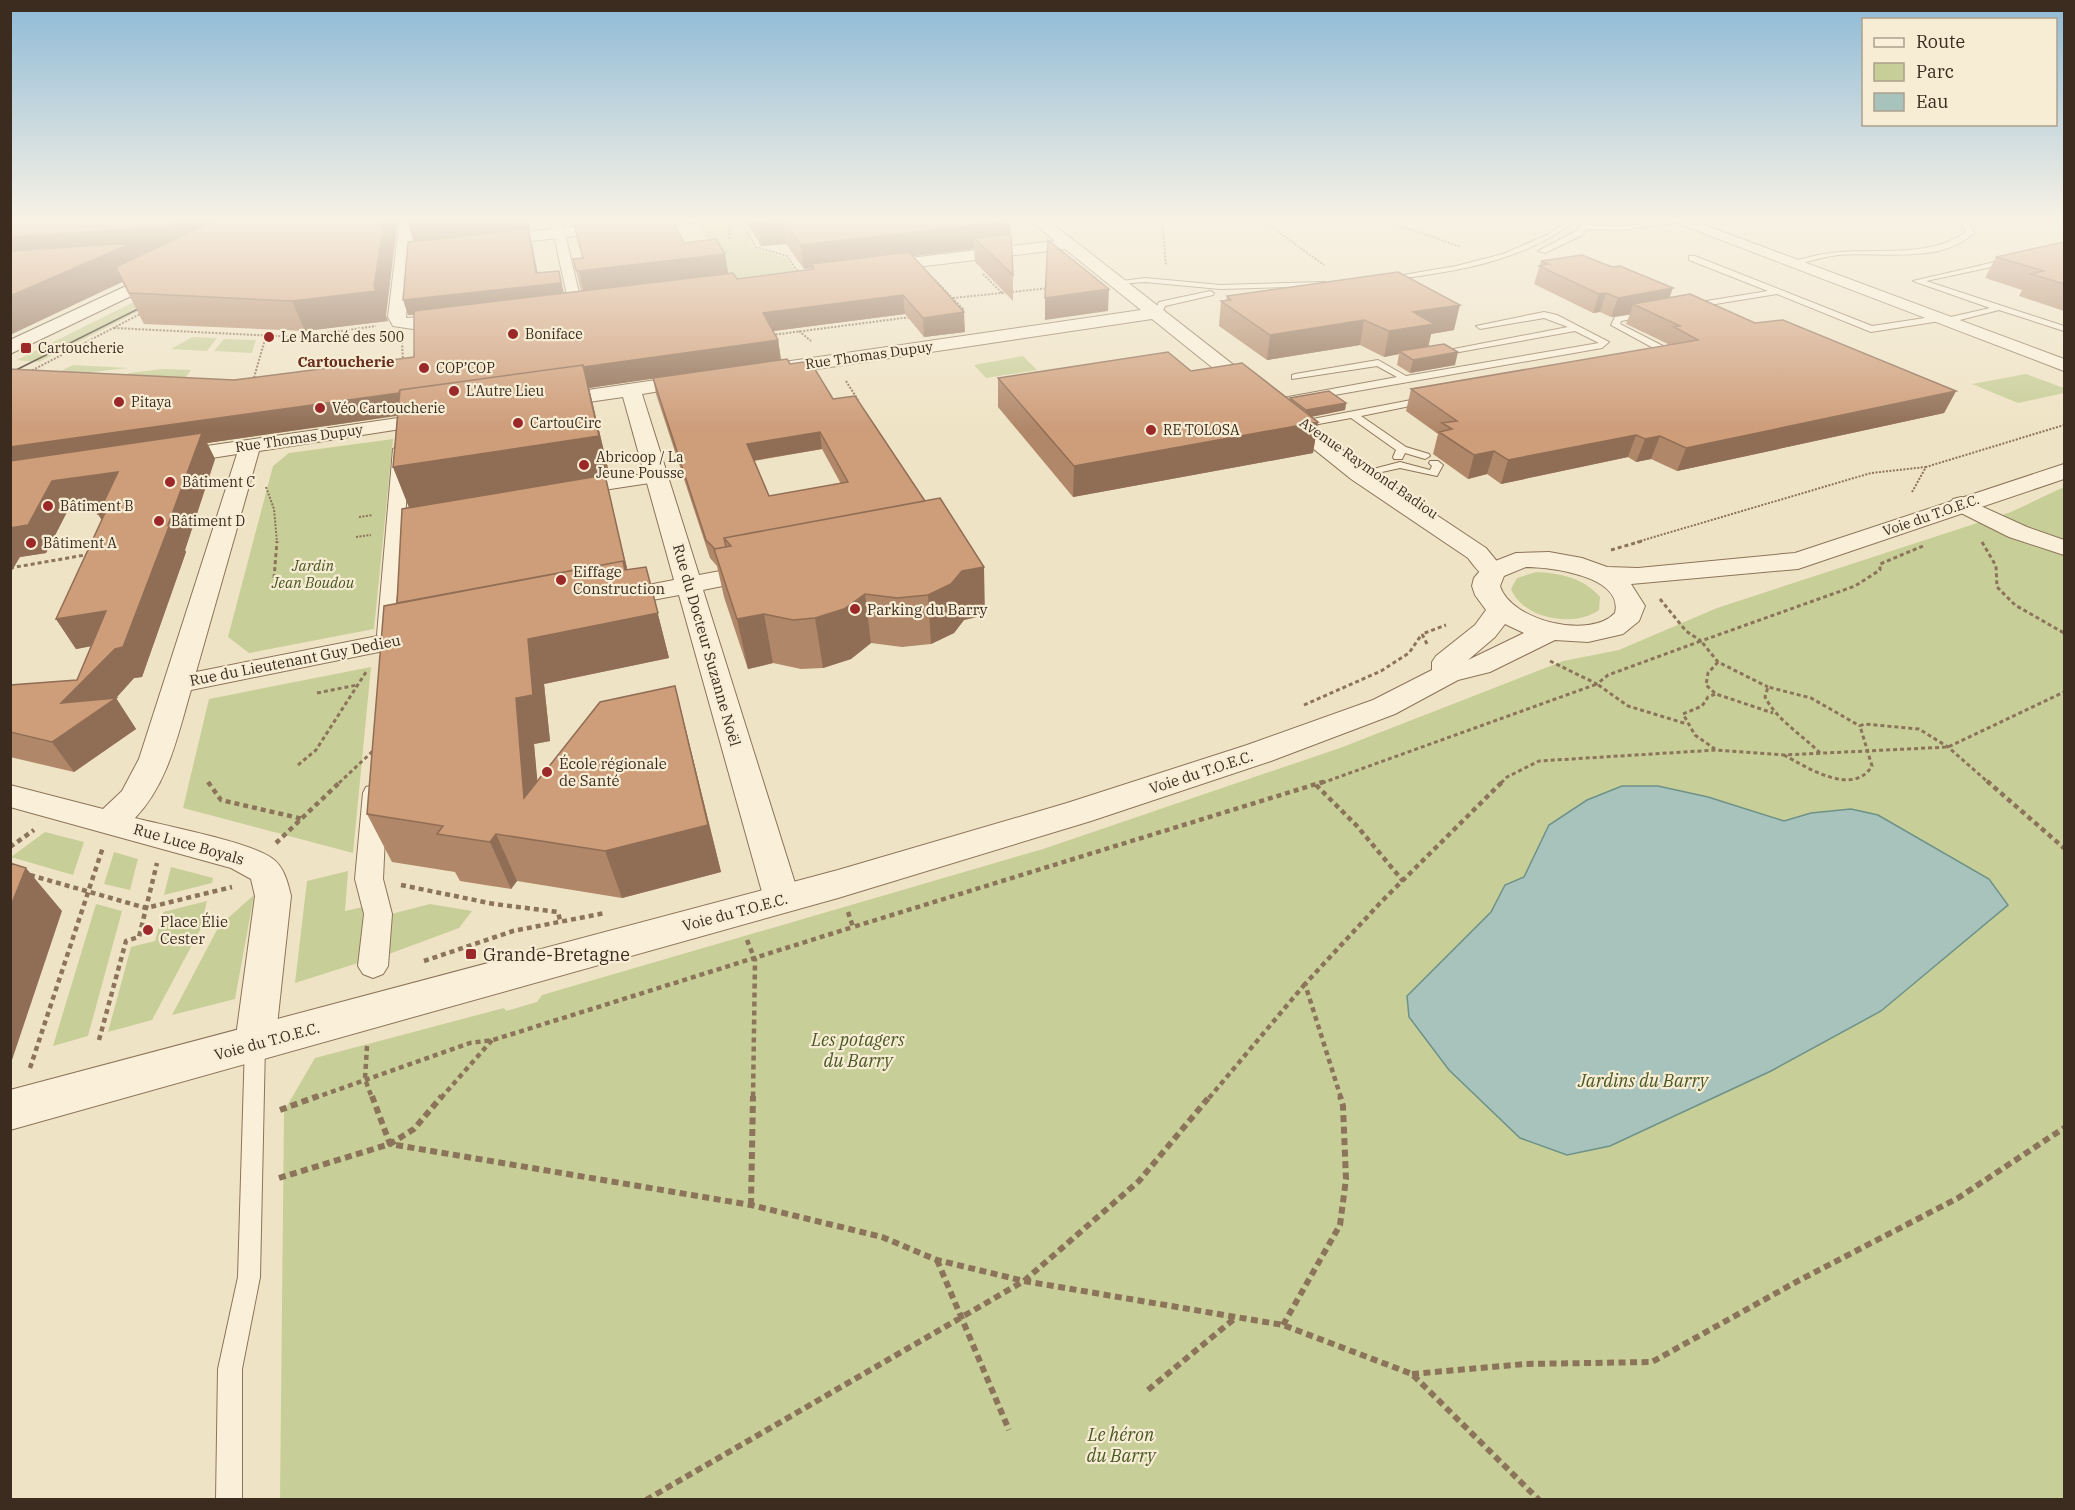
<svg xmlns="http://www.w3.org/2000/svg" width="2075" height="1510" viewBox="0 0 2075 1510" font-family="'IBM Plex Serif',serif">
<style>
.green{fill:#c8ce98}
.water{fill:#a7c3bb;stroke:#6d9289;stroke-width:1.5}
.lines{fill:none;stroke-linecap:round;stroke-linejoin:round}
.service-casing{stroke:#8b745a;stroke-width:2}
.pedestrian-casing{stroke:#8b745a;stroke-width:2}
.minor-casing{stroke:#8b745a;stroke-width:2}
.tertiary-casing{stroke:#8b745a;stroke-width:2}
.secondary-casing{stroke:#6d553e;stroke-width:2}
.path-far3{stroke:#8b745a;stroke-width:2;stroke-dasharray:2 1.5;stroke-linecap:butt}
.path-far2{stroke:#8b745a;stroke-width:3;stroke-dasharray:4 3;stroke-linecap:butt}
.path-far1{stroke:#8b745a;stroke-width:4.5;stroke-dasharray:5 4;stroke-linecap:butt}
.path{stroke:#8b745a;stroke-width:6;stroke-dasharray:7 4.5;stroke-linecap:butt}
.service{fill:#faf0d9;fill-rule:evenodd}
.pedestrian{fill:#faf0d9;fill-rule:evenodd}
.minor{fill:#faf0d9;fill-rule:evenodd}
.tertiary{fill:#faf0d9;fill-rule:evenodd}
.secondary{fill:#faf0d9;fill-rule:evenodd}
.tram{stroke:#3b2c1f;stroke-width:1.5}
.wall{fill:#b18769;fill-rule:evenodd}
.shaded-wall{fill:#906e55}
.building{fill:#ce9d7a;stroke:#906e55;stroke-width:1.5;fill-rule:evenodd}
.poi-dot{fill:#9c2929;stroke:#f7edd5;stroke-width:2}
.labels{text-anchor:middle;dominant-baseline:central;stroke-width:4.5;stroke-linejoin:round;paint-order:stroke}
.far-poi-label{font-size:14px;fill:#3b2c1f;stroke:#f7edd5;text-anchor:start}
.far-street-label{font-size:14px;fill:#3b2c1f;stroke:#f7edd5}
.far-quarter-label{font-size:15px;font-weight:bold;fill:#692d1d;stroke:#f7edd5}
.park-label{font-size:15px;font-style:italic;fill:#4b5825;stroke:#f7edd5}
.poi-label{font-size:15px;fill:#3b2c1f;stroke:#f7edd5;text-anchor:start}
.street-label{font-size:15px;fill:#3b2c1f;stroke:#f7edd5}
.near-poi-label{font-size:18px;fill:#3b2c1f;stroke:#f7edd5;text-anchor:start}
.near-park-label{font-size:18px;font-style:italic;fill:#4b5825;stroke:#f7edd5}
</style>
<rect width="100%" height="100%" fill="#efe3c5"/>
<!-- green -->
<path class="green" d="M734 219 754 248 786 258 795 271 729 279 697 223Z
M210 275 39 362 17 360 182 278Z
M192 337 217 338 207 351 171 349Z
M224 339 256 340 252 353 214 351Z
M1023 356 1037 370 986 378 974 365Z
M73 365 128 368 49 377Z
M163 369 191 370 181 384 115 381 129 373Z
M2026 374 2064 388V393L2018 403 1972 384Z
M393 439 374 629 249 653 228 637 273 466 289 453Z
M2064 487V1499L280 1500 284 1111 315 1058 504 1008 506 1011 537 1002 542 995 1043 849 1340 748 1563 661 1619 650 1717 608 2011 512Z
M1536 572C1560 573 1584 578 1600 597L1599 610C1574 628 1523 619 1511 589L1517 578Z
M371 667 353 853 183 808 209 699Z
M45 832 84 842 73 875 11 857Z
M114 852 138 859 130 890 104 884Z
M171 867 213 878 212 883 164 895Z
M348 871 345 911 363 907 361 962 295 983 307 881Z
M254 895 235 999 172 1015 219 926Z
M207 901 200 930 152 1020 108 1032 131 947 155 941 163 912Z
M96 904 122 911 88 1036 53 1046Z
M430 904 472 911 459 928 389 954 391 914Z"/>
<!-- water -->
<path class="water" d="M1622 786H1658L1708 797 1784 821 1811 813 1851 809 1878 815 1989 879 2008 905 1881 1011 1771 1071 1610 1146 1567 1155 1520 1138 1449 1070 1409 1017 1407 996 1491 912 1505 885 1524 877 1549 825 1587 800Z"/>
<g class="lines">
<!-- service casing -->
<g class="service-casing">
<path id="service" d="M1590 217H1597L1590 225 1621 226 1679 220 1682 222 1621 230 1587 229 1582 235 1545 253 1538 251 1576 231Z
M1959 217H1966L1974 233C1939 265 1880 251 1838 255 1822 257 1807 262 1792 266L1788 264C1794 260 1803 259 1810 257 1860 243 1922 263 1966 232Z
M1569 221 1571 224C1516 264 1450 272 1384 281L1380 279 1456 266 1503 254 1547 235Z
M1689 256H1695L1872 326 1938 316 1942 319 1990 308 1913 281 2012 258 2015 262 1926 281 2064 326V331L1999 310 1944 324 1940 321 1871 332 1777 294 1691 308H1688V304L1768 291 1689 260Z
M1145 278 1220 285 1325 282 1329 284 1325 286 1220 289 1145 282 1119 284 1115 282Z
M1210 291 1214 293 1213 295 1165 306 1161 315 1154 313 1159 302Z
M1544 312 1557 315 1609 342 1602 348 1272 406 1267 403 1272 400 1397 377 1377 366 1292 379V375L1295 374 1378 360 1406 376 1599 343 1575 331 1437 356 1433 353 1568 327 1544 318 1480 329 1476 326Z
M1647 312 1651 314 1650 316 1621 321 1620 324 1663 346 1668 351V355L1657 361 1653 358 1660 353 1657 350 1611 325 1615 317Z
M1427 397 1430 398V402L1361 416 1406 447 1429 454 1430 456 1425 459 1405 453 1402 459H1394L1393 457 1396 450 1351 418 1297 428 1292 425 1297 422Z
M1430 461H1438L1443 465 1437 476 1400 468 1359 477 1354 474 1400 462 1430 470 1432 466 1429 463Z
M255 1036 262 1038 265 1044 260 1277 242 1369V1500H216L218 1369 238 1277 245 1044 248 1038Z"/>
</g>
<!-- pedestrian casing -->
<g class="pedestrian-casing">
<path id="pedestrian" d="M550 217H561L580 297 595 300V306L574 304 568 300Z
M401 444 409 449 399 635 395 639H381L377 635 393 449Z
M657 472 666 477 663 481 577 494 568 489 577 484Z
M375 785 384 787 387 793 383 879 392 914 388 966 383 974 373 978 363 974 358 966 364 914 355 879 363 793 366 787Z"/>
</g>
<!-- minor casing -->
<g class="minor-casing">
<path id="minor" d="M400 217H414L406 318 457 314 466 319 463 323 413 329 393 326 388 317Z
M663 217H713L706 221 489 246 481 241 489 236Z
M1027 217H1044L1367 469 1486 548 1504 570 1500 575C1483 580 1478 571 1468 558L1351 479 1152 319 770 376 760 370 770 364 1141 310 1065 249 876 272 868 267 876 262 1055 241Z
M1661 217H1683L2064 359V371Z
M2041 217H2064V226L2043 220Z
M697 374 704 376 707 380 704 384 642 394 699 575 762 563 771 566 775 571 771 576 703 590 800 899 795 909 782 913 769 909 764 899 679 595 610 608 601 606 597 600 601 594 674 580 623 397 547 408 540 406 537 402 540 398 547 396Z
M439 412 446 414 449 418 446 422 259 451 196 672 423 627 433 629 437 635 433 641 191 690C178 734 168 784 135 818 165 826 252 842 273 859 284 867 288 883 291 896L275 1044 269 1056 255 1061 241 1056 235 1044 255 896 251 879 231 868 10 807V785L103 809 122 791 139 759 237 454 167 465 159 463 156 458 159 453Z
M1961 497 2027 527 2064 540V555L2009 537 1953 509 1949 504 1953 499Z"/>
</g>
<!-- tertiary casing -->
<g class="tertiary-casing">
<path id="tertiary" d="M2064 464V479L1798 569 1631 584 1645 606 1639 621 1623 634 1588 642 1555 640 1490 672 1458 680 1395 714 1271 761 1091 821 838 898 10 1130V1090L838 870 1067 803 1247 745 1373 700 1432 670V662L1436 656 1475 625 1486 610 1475 595 1472 586 1474 578 1485 565 1516 553 1549 552 1582 558 1607 567 1638 568 1795 553ZM1526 567C1550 567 1624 576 1615 613 1590 640 1511 621 1500 586L1504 576ZM1505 624 1524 633 1468 660 1495 637Z"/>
</g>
<!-- secondary casing -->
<g class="secondary-casing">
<path id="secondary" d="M167 267 175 272 173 276 10 354V340Z"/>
</g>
<!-- path-far3 -->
<path class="path-far3" d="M737 217 756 247 787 256 798 272
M1162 217 1166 266
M1258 217 1324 265
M1375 217 1461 247
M729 239 731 218
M983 274 1003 294
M935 280 964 310 960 311
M953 298 1050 288
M114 328 297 337 376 326
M799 331 811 341
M772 335 911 317
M402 342 403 361
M29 372 142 313
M253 381 266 336
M846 381 858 400
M266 487 274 509 277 542
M1912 492 1926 467 2064 425
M359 517 373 515
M356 537 371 535
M1637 542 1871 473 1926 467"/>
<!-- path-far2 -->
<path class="path-far2" d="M1982 542 1996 566 1997 587 2015 605 2064 633
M1611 550 1642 541
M10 568 91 554
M274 578 277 541
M1660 599 1686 631 1701 641 1855 586 1880 570V564L1923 546
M1427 644 1422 634 1446 625
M1550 661 1597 684 1608 675 1701 641 1718 662 1768 687
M1718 662 1708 673 1706 685 1716 694 1773 713
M317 693 357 685
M1715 694 1708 697 1702 706 1683 714 1695 735 1715 749
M1304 705 1381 671 1409 653 1422 634
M1820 753C1801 734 1777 720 1765 697L1768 687 1811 698 1860 726
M1784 755C1808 768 1853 797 1872 766L1860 726 1864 724 1919 729 1948 747 1989 783
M298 765 316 750 366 672
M339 783 375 749
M1322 783 1597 684 1628 706 1687 724
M1501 783 1507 777 1539 761 1716 750 1784 755 1948 747 2064 692"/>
<!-- path-far1 -->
<path class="path-far1" d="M1987 781 2064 848
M208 782 221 800 303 819
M1316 785 1357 826 1403 881
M276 843 341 781
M10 847 34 830
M30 875 146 908 232 887
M401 885 494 904 558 912 560 920
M848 912 853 927 1326 781
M747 940 755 960 753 1098
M424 961 513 931 605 913
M99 1040 126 941 139 937 157 863
M367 1046 365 1079 372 1098
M30 1068 103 847
M314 1098 470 1043 493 1040 853 927
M441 1098 492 1040
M1209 1098 1305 984
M1341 1098 1305 984 1381 902 1503 781"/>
<!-- path -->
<path class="path" d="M372 1096 390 1144 751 1205 882 1237 937 1260 1024 1281 1283 1325 1412 1374 1539 1500
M280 1110 318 1096
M279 1178 390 1144 414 1129 442 1096
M751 1205 753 1096
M937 1260 1009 1430
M1283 1325 1340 1225 1346 1179 1343 1106 1340 1096
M1412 1374 1525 1364 1652 1362 1796 1282 1958 1198 2064 1128
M1148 1390 1234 1319
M646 1500 1024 1281 1139 1181 1210 1096"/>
<!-- service -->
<use href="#service" class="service"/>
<!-- pedestrian -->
<use href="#pedestrian" class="pedestrian"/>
<!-- minor -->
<use href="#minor" class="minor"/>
<!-- tertiary -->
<use href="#tertiary" class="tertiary"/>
<!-- secondary -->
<use href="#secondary" class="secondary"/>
<!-- tram -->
<path class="tram" d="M10 373 152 302"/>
</g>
<!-- wall -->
<path class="wall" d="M10 217 386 316 388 321 305 331 144 324 123 283Z
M406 217H528L530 230H529L532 243 537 273 564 293 581 291 573 259 583 258 572 217H671L684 243 737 279 811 270V268L804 269 786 244 761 246 743 217H1010L1013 275V301L975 262 974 249 913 256 965 332 924 337 905 314 773 331 778 340 781 360 790 364 833 399 985 615 964 620 954 633 931 644 902 647 871 643 851 659 823 668 801 669 773 663 748 669 724 597 717 566 710 558 656 394 653 378 589 388 610 477 605 478 627 570 646 567 669 658 544 684 550 741 534 744 537 782 675 686 721 872 622 898 517 881 511 889 485 885 460 881 455 872 392 862 367 814 409 507 393 467 397 416 207 443 215 459 185 550 186 552 142 677 134 678 116 698 136 729 74 772 10 757V685L77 680 91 646 76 649 56 619 102 520 98 514 103 503 69 508 46 553 20 557 10 369 234 380 414 357V315H408L414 241ZM822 449 841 484 769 496 754 461Z
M2064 242V311L2019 296 2022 290 1985 278 1996 257Z
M1541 261 1755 323 1956 391 1944 413 1677 471 1651 459 1636 462 1628 457 1501 484 1487 474 1468 479 1433 454 1438 434 1406 411 1411 389 1667 346 1668 344 1626 324 1630 314 1611 317 1600 312 1593 313 1534 284Z
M1227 296 1454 330 1431 334 1428 346 1455 365 1410 373 1397 365 1399 354 1384 357 1360 345 1267 360 1219 326 1221 301 1226 300Z
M1191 371 1290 400V398L1346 403 1345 410 1311 417 1318 422 1313 453 1073 497 998 407V378Z"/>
<!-- shaded-wall -->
<path class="shaded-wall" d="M10 217H260L10 335Z
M385 217H398L386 316 388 321 305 331 292 301 374 286Z
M406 217H528L530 230H529L532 243 540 285 559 271 565 298 408 315 403 300 414 242Z
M783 220 786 244 761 246 758 223Z
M1010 221V244L974 238V249L814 268 811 264V268L804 269 801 245Z
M725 254 729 278 585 296 579 271Z
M1673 288 1666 307 1633 304 1630 314 1611 317 1618 298Z
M1109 289 1108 311 1045 320V298Z
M1606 293 1600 312 1593 313 1599 294Z
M903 295 905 314 766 332 763 313Z
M1460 305 1454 330 1431 334 1428 349 1399 351V354L1384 357 1389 331 1413 312Z
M964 312 965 332 924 337 923 318Z
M1364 320 1360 345 1267 360 1270 335Z
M778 340 781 360 589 388 610 477 605 478 631 585 410 510 393 467 588 388 207 443 215 459 185 550 186 552 142 677 134 678 116 698 136 729 74 772 52 742 61 703 115 649 168 525 197 445 10 468V445Z
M1458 352 1455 365 1410 373 1413 360Z
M1956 391 1944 413 1677 471 1686 448Z
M1346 403 1345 410 1305 418 1306 410Z
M1318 422 1313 453 1073 497 1074 466Z
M820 432 822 449 750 461 747 444Z
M1636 435 1628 457 1501 484 1508 460Z
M1660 436 1651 459 1636 462 1645 439Z
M1494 451 1487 474 1468 479 1474 455Z
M118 472 134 499 69 508 46 553 20 557 10 574V528L52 481Z
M105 513 115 542 98 514Z
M646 567 669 658 544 684 550 741 534 744 543 841 524 798 516 698 528 639Z
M984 567 985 615 964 620 954 633 931 644 928 595 962 571Z
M865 594 871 643 851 659 823 668 815 618Z
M106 611 125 640 76 649 56 619Z
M764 614 773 663 748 669 737 619Z
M675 686 721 872 622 898 605 851Z
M496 834 517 881 511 889 490 842Z
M26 868 62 911 12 1060H10V908Z"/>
<!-- building -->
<path class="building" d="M19 217H190L169 227 10 237V221Z
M222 217H385L374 286 376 291 292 301 129 293 116 267Z
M572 217H671L684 243 716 239 725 254 579 271 576 270 573 259 583 258Z
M754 217H1010V221L801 245 783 220 758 223Z
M528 229 536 273 559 271 561 283 403 300 408 242Z
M1011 234 1013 275 974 238Z
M1048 240 1109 289 1045 298Z
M2064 242V284L2031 274 2044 271 1996 257Z
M132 243 10 296V251Z
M909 252 964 312 923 318 903 295 763 313 778 340 583 367V365L400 390 399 393 10 447V369L234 380 414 357V311L733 273 737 279 814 269 811 264Z
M1582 255 1612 267 1620 266 1673 288 1618 298 1606 293 1599 294 1539 266 1549 264 1541 261Z
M1398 272 1460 305 1413 312 1434 324 1389 331 1364 320 1270 335 1221 301 1231 300 1227 296Z
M1690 294 1755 323 1783 320 1956 391 1686 448 1660 436 1645 439 1636 435 1508 460 1494 451 1474 455 1439 432 1452 429 1442 423 1457 421 1411 389 1698 340 1674 327 1680 326 1633 304Z
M1444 344 1458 352 1413 360 1399 351Z
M1168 352 1191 371 1242 363 1318 422 1074 466 998 378Z
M787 359 790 364 810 361 833 399 855 396 925 501 724 538 726 547 715 549 706 540 653 378ZM820 432 848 482 769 496 747 444Z
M583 365 599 436 393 467 400 390Z
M1329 391 1346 403 1306 410 1290 398Z
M202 433 168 525 170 524 123 647 115 649 61 703 116 698 52 742 10 732V685L77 680 106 611 56 619 105 513 98 514 118 472 52 481 28 525 10 528V461Z
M605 475 626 567H625L623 561 397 603 402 509Z
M940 498 984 567 962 571 951 584 928 595 897 598 865 594 844 609 815 618 793 620 764 614 737 619 714 549 731 546 724 538Z
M623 561 625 570 646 567 658 613 528 639 533 695 516 698 524 798 600 702 675 686 708 825 605 851 496 834 490 842 463 838 437 834 443 826 367 814 384 606Z
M10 863 26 868 10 908Z"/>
<!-- sky -->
<linearGradient id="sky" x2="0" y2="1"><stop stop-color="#8ebad6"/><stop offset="0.51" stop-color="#f8f2e5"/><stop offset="1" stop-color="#f8f2e5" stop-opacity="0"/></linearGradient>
<rect width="2075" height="429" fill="url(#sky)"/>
<!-- markers -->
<g class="poi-dot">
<circle cx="513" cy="334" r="6"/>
<circle cx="269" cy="337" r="6"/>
<rect x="20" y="342" width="12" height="12" rx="3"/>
<circle cx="424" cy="368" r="6"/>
<circle cx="454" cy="391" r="6"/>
<circle cx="119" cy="402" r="6"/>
<circle cx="320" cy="408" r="6"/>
<circle cx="518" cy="423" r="6"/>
<circle cx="1151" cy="430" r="6"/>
<circle cx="584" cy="465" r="6"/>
<circle cx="170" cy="482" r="6"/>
<circle cx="48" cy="506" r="6"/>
<circle cx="159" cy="521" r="6"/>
<circle cx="31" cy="543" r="6"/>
<circle cx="561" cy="580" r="6"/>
<circle cx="855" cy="609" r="6"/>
<circle cx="547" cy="772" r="6"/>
<circle cx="148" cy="930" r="6"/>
<rect x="465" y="948" width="12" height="12" rx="3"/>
</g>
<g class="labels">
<!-- far-poi labels -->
<g class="far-poi-label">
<text x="525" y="334">Boniface</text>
<text x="281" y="337">Le Marché des 500</text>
<text x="38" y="348">Cartoucherie</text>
<text x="436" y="368">COP’COP</text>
<text x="466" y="391">L'Autre Lieu</text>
<text x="131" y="402">Pitaya</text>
<text x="332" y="408">Véo Cartoucherie</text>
<text x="530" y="423">CartouCirc</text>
<text x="1163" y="430">RE TOLOSA</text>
<text x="596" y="457">Abricoop / La<tspan x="596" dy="16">Jeune Pousse</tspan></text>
<text x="182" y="482">Bâtiment C</text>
<text x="60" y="506">Bâtiment B</text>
<text x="171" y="521">Bâtiment D</text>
<text x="43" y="543">Bâtiment A</text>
</g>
<!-- far-street labels -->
<g class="far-street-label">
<text transform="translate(869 355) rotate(-8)">Rue Thomas Dupuy</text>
<text transform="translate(299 438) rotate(-8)">Rue Thomas Dupuy</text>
<text transform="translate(1369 468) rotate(35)">Avenue Raymond Badiou</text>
<text transform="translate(1931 515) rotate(-19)">Voie du T.O.E.C.</text>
</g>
<!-- far-quarter labels -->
<g class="far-quarter-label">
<text x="346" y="361">Cartoucherie</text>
</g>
<!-- park labels -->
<g class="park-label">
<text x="313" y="565">Jardin<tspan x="313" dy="17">Jean Boudou</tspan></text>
</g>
<!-- poi labels -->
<g class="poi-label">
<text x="573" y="571">Eiffage<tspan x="573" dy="17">Construction</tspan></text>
<text x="867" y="609">Parking du Barry</text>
<text x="559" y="763">École régionale<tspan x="559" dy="17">de Santé</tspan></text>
<text x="160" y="921">Place Élie<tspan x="160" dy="17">Cester</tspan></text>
</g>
<!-- street labels -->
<g class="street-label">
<text transform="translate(707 645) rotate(74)">Rue du Docteur Suzanne Noël</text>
<text transform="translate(295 660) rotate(-11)">Rue du Lieutenant Guy Dedieu</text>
<text transform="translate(1201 772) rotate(-18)">Voie du T.O.E.C.</text>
<text transform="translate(189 844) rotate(16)">Rue Luce Boyals</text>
<text transform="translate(735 912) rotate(-15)">Voie du T.O.E.C.</text>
<text transform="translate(267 1041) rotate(-15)">Voie du T.O.E.C.</text>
</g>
<!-- near-poi labels -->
<g class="near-poi-label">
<text x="483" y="954">Grande-Bretagne</text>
</g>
<!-- near-park labels -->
<g class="near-park-label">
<text x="858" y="1039">Les potagers<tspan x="858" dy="21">du Barry</tspan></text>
<text x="1643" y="1080">Jardins du Barry</text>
<text x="1121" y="1434">Le héron<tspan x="1121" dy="21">du Barry</tspan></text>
</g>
</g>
<!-- border -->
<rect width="2075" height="1510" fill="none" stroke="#3b2c1f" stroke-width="24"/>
<!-- legend -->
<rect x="1862" y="18" width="195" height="108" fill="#f7edd5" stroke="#aca08c" stroke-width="1.5"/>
<rect x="1874" y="38" width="30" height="9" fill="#faf0d9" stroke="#aca08c" stroke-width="1.5"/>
<text x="1916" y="48" font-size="18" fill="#3b2c1f">Route</text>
<rect x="1874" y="63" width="30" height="18" fill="#c8ce98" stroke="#aca08c" stroke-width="1.5"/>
<text x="1916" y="78" font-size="18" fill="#3b2c1f">Parc</text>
<rect x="1874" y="93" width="30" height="18" fill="#a7c3bb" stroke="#aca08c" stroke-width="1.5"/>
<text x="1916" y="108" font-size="18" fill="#3b2c1f">Eau</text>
</svg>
